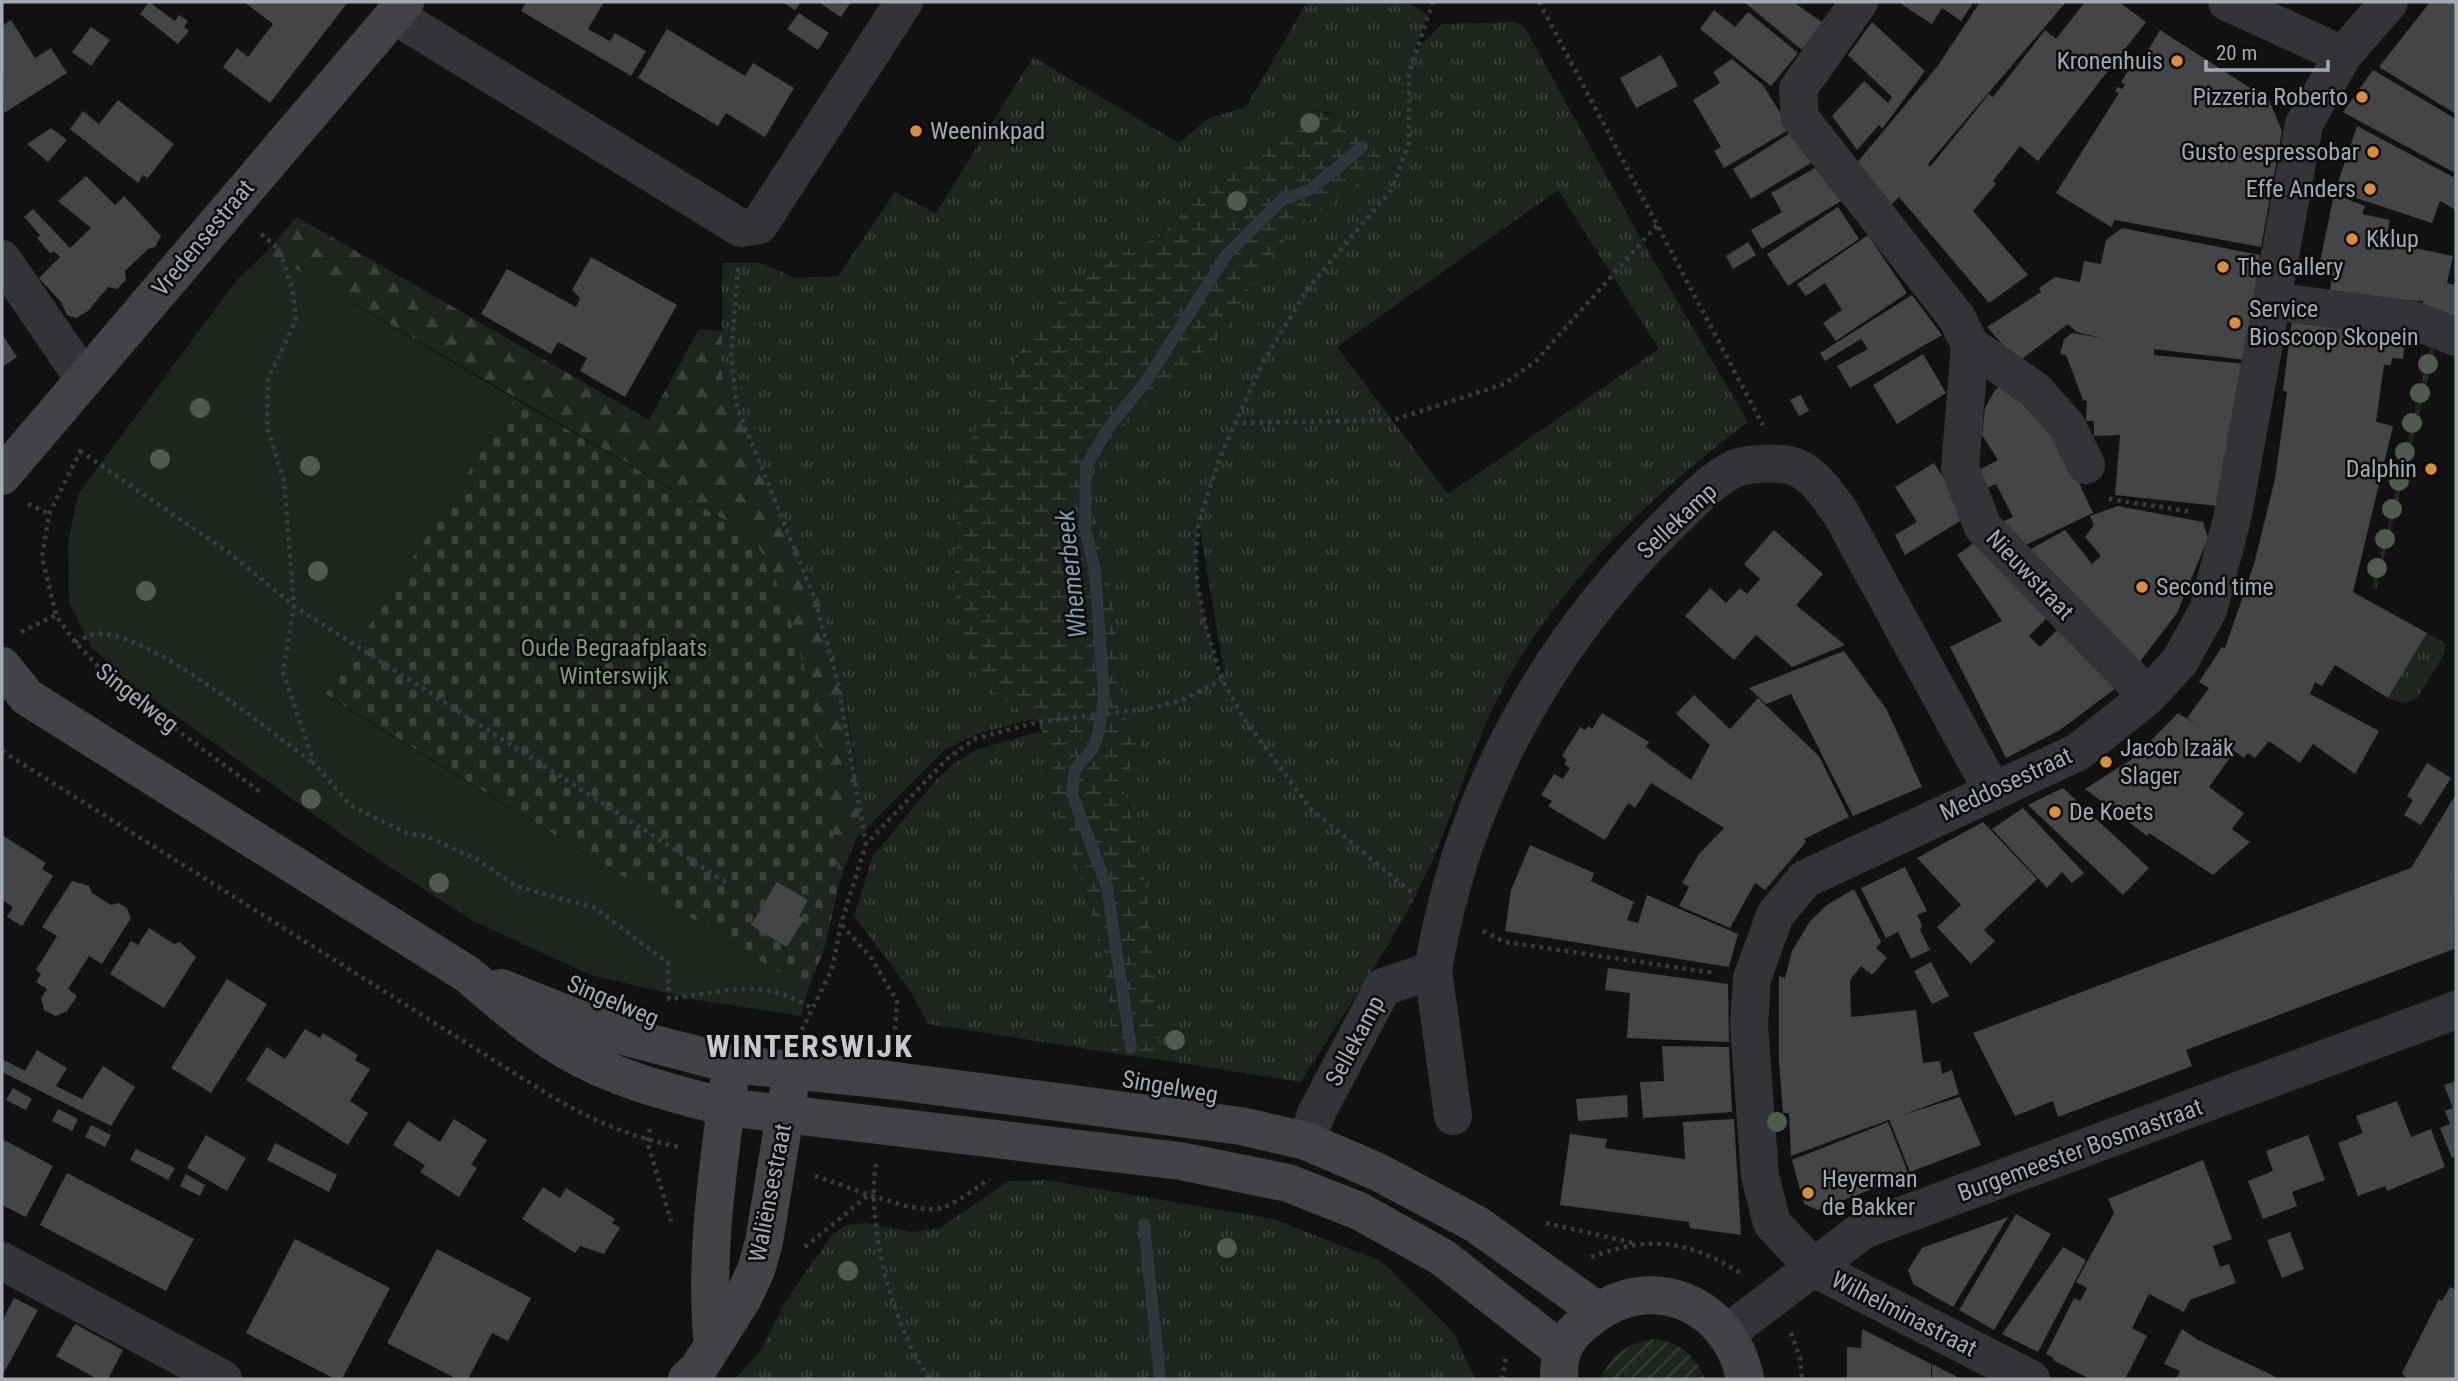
<svg xmlns="http://www.w3.org/2000/svg" width="2458" height="1381" viewBox="0 0 2458 1381" font-family="'Roboto Condensed',sans-serif">
<style>
.grass{fill:url(#grass-tufts);fill-rule:evenodd}
.forest{fill:url(#forest-firs)}
.wetland{fill:url(#wetland-marsh)}
.cemetery{fill:url(#cemetery-stones)}
.park{fill:#1e241e}
.garden{fill:url(#garden-furrows)}
.lines{fill:none;stroke-linecap:round;stroke-linejoin:round}
.stream{stroke:#2e373b;stroke-width:12}
.building{fill:#434547}
.path{stroke:#393b3e;stroke-width:4.5;stroke-dasharray:3.5 5;stroke-linecap:butt}
.street{stroke:#333437;stroke-width:38}
.secondary{stroke:#414346;stroke-width:38}
.tree{fill:#4f5c4d}
.poi-dot{fill:#d98c42;stroke:#0c0c0d;stroke-width:2.5}
.labels{text-anchor:middle;dominant-baseline:central;stroke-width:5;stroke-linejoin:round;paint-order:stroke}
.poi-label{font-size:24px;fill:#a4aab1;stroke:#0c0c0d;text-anchor:start}
.street-label{font-size:24px;fill:#a4aab1;stroke:#0c0c0d}
.park-label{font-size:24px;fill:#819a7d;stroke:#0c0c0d}
.water-label{font-size:26px;font-style:italic;fill:#7f9ca8;stroke:#0c0c0d}
.district-label{font-size:32px;font-weight:bold;letter-spacing:2px;fill:#c5c9ce;stroke:#0c0c0d}
</style>
<defs>
<pattern id="grass-tufts" width="24" height="20" patternUnits="userSpaceOnUse" patternTransform="scale(1.75)"><rect width="24" height="20" fill="#1e241e"/><path d="M3 7l-1-3M5 7V3M7 7l1-3M15 17l-1-3M17 17v-4M19 17l1-3" fill="none" stroke="#3c413c"/></pattern>
<pattern id="forest-firs" width="22" height="20" patternUnits="userSpaceOnUse" patternTransform="scale(1.75)"><rect width="22" height="20" fill="#1e241e"/><path d="M5 1l3.5 6h-7zM16 11l3.5 6h-7z" fill="#3c413c"/></pattern>
<pattern id="wetland-marsh" width="20" height="14" patternUnits="userSpaceOnUse" patternTransform="scale(1.75)"><rect width="20" height="14" fill="#1e241e"/><path d="M1 5h8M5 5V1M11 12h8M15 12V8" fill="none" stroke="#3c413c"/></pattern>
<pattern id="cemetery-stones" width="16" height="16" patternUnits="userSpaceOnUse" patternTransform="scale(1.75)"><rect width="16" height="16" fill="#1e241e"/><path d="M2 7V4a2 2 0 0 1 4 0v3zM10 15v-3a2 2 0 0 1 4 0v3z" fill="#3c413c"/></pattern>
<pattern id="garden-furrows" width="10" height="10" patternUnits="userSpaceOnUse" patternTransform="scale(1.75)"><rect width="10" height="10" fill="#1e241e"/><path d="M-1 1l2-2M0 10L10 0M9 11l2-2" fill="none" stroke="#3c413c"/></pattern>
</defs>
<rect width="100%" height="100%" fill="#111112"/>
<!-- grass -->
<path class="grass" d="M1307 2H1407L1428 14 1415 51 1442 24 1516 22 1524 26 1642 241 1748 422C1653 494 1559 582 1503 688 1468 754 1451 827 1417 893 1383 958 1339 1020 1301 1082L1161 1060 1130 808 1121 786 1140 745 1123 712 1113 603 1093 506V477L1113 434 1138 415 1221 335 1262 267 1293 232 1355 187 1384 143 1329 112 1309 111 1204 190 1159 237 1130 248 1069 289 966 454 959 500 954 579 1020 711 1034 719 977 734 946 749 856 839 860 803 855 761 842 684 818 597 722 376V263H760L796 278 838 276 895 192 936 213 1033 57 1179 143 1207 119 1246 107ZM1558 190 1659 349 1448 494 1337 347ZM1199 524 1224 672 1209 682 1220 673C1205 625 1190 575 1199 524Z
M2430 348 2435 349 2376 590 2372 589 2376 573 2372 572 2374 562 2379 563 2384 543 2379 542 2381 533 2386 534 2391 514 2386 512 2388 504H2393L2397 486 2393 484 2395 475H2399L2404 457 2400 455 2402 446 2406 447 2411 428 2407 426 2409 419 2413 420 2418 398 2414 397 2416 388 2420 389 2425 370 2421 368Z
M2427 633 2446 644 2444 655 2417 698C2407 705 2399 703 2388 698Z
M1042 731 1051 751 1047 774 1062 827 1075 857 1103 955 1108 982 1112 1053 928 1024 909 989 854 916 873 856 937 779 952 765 978 749Z
M1046 1180 1273 1219 1381 1261 1454 1333 1475 1379H734L759 1353 786 1301 830 1237 845 1225 866 1223 913 1232 940 1228 1009 1181Z"/>
<!-- forest -->
<path class="forest" d="M297 217 649 420 699 329 722 331V376L818 597 842 684 860 803 856 839 840 880 809 684 754 537 266 252Z"/>
<!-- wetland -->
<path class="wetland" d="M1309 111C1339 112 1360 127 1384 143L1380 156 1355 187 1293 232 1262 267 1221 335 1138 415 1113 434 1093 476V506L1113 603 1123 712 1140 745 1122 786C1152 869 1153 972 1161 1060L1112 1053 1108 982 1086 893 1062 827 1047 774 1051 751 1038 722 997 695 974 672 962 640 954 579 959 500 966 454 986 404 1019 354 1069 289 1130 248 1160 237 1204 190Z"/>
<!-- cemetery -->
<path class="cemetery" d="M515 399 754 537 783 596 809 684 840 880 825 946 808 990 325 694Z"/>
<!-- park -->
<path class="park" d="M266 252 515 399 325 695 808 990 801 1016 697 1000 590 975 471 920 355 844 130 683 91 647 69 603 68 542 78 494 236 281Z"/>
<!-- garden -->
<path class="garden" d="M1653 1339C1680 1343 1694 1354 1705 1379H1601C1611 1354 1627 1344 1653 1339Z"/>
<g class="lines">
<!-- stream -->
<path class="stream" d="M1131 1048 1107 887 1072 794 1075 769 1092 750 1098 735 1104 697 1095 571 1085 528 1086 467 1107 430 1147 380 1227 254 1282 200 1311 189 1362 147
M1144 1224 1160 1379"/>
</g>
<!-- building -->
<path class="building" d="M149 2 175 21 179 15 188 21 184 27 189 31 178 44 140 14Z
M244 2H348L270 103 223 67 237 48 248 57 273 24Z
M526 2H604L588 29 610 41 615 33 646 51 631 76 521 11Z
M782 2H801L795 10Z
M818 2H851L841 17Z
M1744 2H1793L1822 22 1802 50Z
M1898 2H1974L1961 21 1942 8 1932 24Z
M1980 2H2066L1928 164 1930 167 1989 94 1993 97 2045 30 2056 39 2085 2H2119L2146 22 2038 161 2020 146 1993 181 1996 184 1973 211 2028 275 1989 303 1899 197 1889 207 1855 165 1937 67Z
M2430 2H2456V114L2379 67Z
M1714 10 1735 27 1748 12 1798 53 1771 86 1700 29Z
M799 13 829 33 818 50 787 29Z
M11 20 35 58 51 48 67 73 4 113 2 26Z
M1872 22 1925 71 1882 129 1879 125 1857 150 1832 116 1864 81 1888 103 1892 97 1848 55Z
M91 27 110 40 91 66 72 52Z
M667 29 745 76 753 63 794 88 765 137 726 113 718 126 638 78Z
M2160 30 2269 100 2282 131 2261 247 2115 220 2111 227 2056 193 2119 93 2115 91 2118 87 2122 89 2125 85 2121 82 2133 63 2140 56 2144 57Z
M1661 55 1678 86 1636 108 1620 78Z
M1732 59 1763 85 1790 129 1724 168 1714 151 1721 147 1693 100 1720 83 1713 72Z
M2373 70 2456 119V210L2440 201 2432 223 2335 191 2357 126 2453 177 2455 173 2343 112Z
M118 100 174 144 148 178 143 175 138 183 70 129 83 111 99 124Z
M51 128 67 140 48 162 27 144Z
M1792 132 1811 163 1751 199 1733 169Z
M1815 168 1841 201 1762 249 1751 230 1782 212 1771 193Z
M86 176 115 205 124 196 161 236 155 247 148 249 125 271 126 280 117 289 108 287 88 311 76 318 67 315 61 302 39 278 60 257 55 252 50 253 37 238 40 235 24 217 33 209 70 248 91 228 58 201Z
M2334 194 2365 206 2362 214 2390 220 2385 242 2453 256 2447 283 2456 285V320L2423 306V301L2329 295 2333 269 2319 267Z
M1838 207 1859 239 1788 286 1767 254Z
M2122 228 2260 255 2246 360 2154 349V355L2246 364 2218 506 2115 495 2120 435 2094 436V421H2086L2087 401 2083 400 2066 355 2060 354 2064 339 2072 333 2102 338 2076 332 2068 324 2018 362 1987 327 2041 292 2039 288 2055 277 2080 282 2084 261 2101 264 2106 240Z
M1868 235 1907 293 1836 341 1823 323 1842 310 1825 283 1806 296 1797 284Z
M1748 242 1756 255 1733 269 1726 256Z
M591 257 677 305 625 397 580 371 587 358 558 342 551 354 481 314 507 269 576 307 580 298 572 290Z
M1912 295 1942 335 1850 388 1837 366 1868 349 1861 339 1825 361 1820 353Z
M2292 320 2406 334 2403 359 2392 358 2391 365H2384L2376 422 2393 426 2353 592 2427 633 2388 698 2335 665 2322 686 2315 682 2310 694 2379 731 2355 774 2313 744 2300 763 2269 741 2255 758 2248 753 2244 758 2226 745 2234 752 2209 787 2244 813 2232 829 2250 842 2213 875 2149 833 2147 836 2085 789 2135 757 2178 713 2204 729 2187 718 2209 688 2199 682 2222 647 2225 648 2254 564 2275 479 2287 392 2283 390Z
M2 334 17 357 2 367Z
M1923 354 1946 393 1897 424 1873 385Z
M2008 381 2052 425 2093 513 2015 550 2002 522 2013 517 1996 484 1985 489 1981 469 1998 460 1982 435 1985 408 1995 390Z
M1801 395 1809 411 1799 416 1790 400Z
M1934 463 1968 516 1905 555 1895 535 1917 522 1895 487Z
M2118 506 2203 522 2208 538 2177 613 2135 668 2022 554 2065 530 2092 564 2101 556 2085 537 2094 525 2090 516Z
M1774 530 1823 574 1796 605 1845 645 1792 667 1756 635 1734 660 1685 616 1710 588 1726 603 1740 588 1747 594 1760 579 1744 564Z
M1977 541 2050 615 2029 636 2040 647 2061 626 2116 688 2060 730 2006 758 1950 647 2002 621 1957 555Z
M1844 651 1887 710 1922 787 1853 816 1791 694 1766 704 1749 688Z
M1694 695 1730 729 1758 698 1819 756 1849 817 1804 839 1806 842 1765 890 1755 883 1730 928 1679 906 1689 887 1682 883 1699 854 1724 828 1651 783 1635 808 1628 803 1605 840 1548 806 1552 801 1541 795 1554 774 1563 779 1570 768 1564 764 1567 760 1562 756 1580 727 1585 730 1589 726 1592 729 1602 713 1649 742 1646 747 1691 780 1710 745 1676 714Z
M2427 763 2451 778 2421 825 2404 815 2413 800 2407 796Z
M2063 788 2149 868 2123 895 2028 805Z
M2456 794 2454 949 2186 1050 2192 1066 2058 1117 2053 1101 2015 1116 1973 1033 2411 868Z
M2023 808 2084 873 2072 883 2062 872 2047 888 1992 829Z
M1983 822 2037 879 1984 930 1995 941 1971 964 1937 927 1961 905 1917 858Z
M2 835 46 863 42 869 53 876 22 926 7 917 13 907 2 900Z
M1530 845 1594 873 1591 881 1634 902 1627 920 1638 923 1647 895 1738 934 1729 967 1505 931 1511 890Z
M1905 867 1927 911 1917 915 1922 925 1920 930 1930 950 1911 959 1898 932 1886 938 1861 888Z
M72 881 89 886 92 893 111 905 118 903 127 908 131 918 102 964 89 956 68 989 77 996 67 1011 56 1016 44 1010 41 998 47 989 36 982 41 974 36 970 57 936 42 927Z
M777 882 808 900 799 916 804 919 787 947 751 925Z
M1854 889 1881 942 1876 948 1887 958 1872 975 1861 966 1850 980 1851 1017 1916 1010 1923 1063 1940 1061 1942 1074 1952 1070 1959 1094 1791 1156 1789 1113H1783L1779 1060V976L1785 978 1792 951 1810 921 1827 905Z
M149 928 174 944 180 942 196 957 164 1008 110 974 131 941 138 945Z
M1931 962 1949 996 1932 1004 1914 971Z
M1608 968 1728 984 1729 1042 1627 1038 1630 993 1605 990Z
M227 979 267 1004 211 1093 171 1068Z
M305 1029 320 1038 323 1033 358 1055 355 1060 370 1069 350 1101 368 1113 348 1145 246 1080 267 1047 285 1059Z
M1662 1046 1729 1047 1732 1112 1643 1118 1640 1082 1664 1081Z
M37 1050 67 1068 56 1086 82 1099 103 1066 135 1087 111 1126 2 1072V1059L25 1071Z
M2456 1081V1156L2452 1158 2440 1128 2450 1124 2445 1111 2453 1108 2444 1085Z
M13 1088 32 1099 26 1110 6 1100Z
M1627 1095 1628 1117 1578 1121 1576 1099Z
M1960 1097 1981 1145 1910 1172 1889 1119Z
M2397 1101 2411 1137 2431 1129 2445 1167 2387 1191 2385 1186 2358 1196 2338 1143 2363 1133 2356 1116Z
M58 1109 78 1119 72 1131 52 1121Z
M454 1119 487 1140 471 1165 477 1168 459 1197 420 1172 425 1165 393 1145 408 1121 440 1142Z
M1734 1119 1741 1235 1690 1228 1689 1222 1560 1205 1570 1134 1607 1139 1605 1148 1685 1159 1683 1122Z
M1888 1122 1909 1175 1818 1210 1804 1204 1792 1160Z
M91 1125 111 1135 105 1147 85 1137Z
M206 1135 246 1158 227 1191 187 1168Z
M2308 1135 2325 1180 2292 1192 2297 1206 2263 1219 2248 1181 2273 1171 2266 1151Z
M2 1139 53 1166 26 1217 2 1205Z
M275 1143 337 1175 329 1192 267 1160Z
M136 1149 175 1168 168 1180 130 1160Z
M2203 1160 2232 1239 2213 1246 2220 1267 2229 1264 2236 1283 2190 1300 2184 1312 2149 1294 2132 1328 2147 1336 2125 1379H2090L2053 1360 2054 1358 2046 1354 2074 1298 2080 1301 2087 1288 2076 1282 2114 1213 2108 1199Z
M67 1173 194 1239 166 1291 40 1225Z
M186 1174 205 1185 200 1196 180 1186Z
M543 1187 560 1198 566 1188 615 1219 612 1223 620 1228 604 1254 580 1246 575 1253 522 1219Z
M2016 1214 2051 1234 1994 1330 1959 1310Z
M2008 1217 1953 1307 1913 1284 1908 1270 1922 1248Z
M2290 1232 2304 1269 2282 1278 2267 1240Z
M295 1239 390 1288 342 1379H335L246 1333Z
M2063 1247 2086 1260 2038 1352 2002 1334Z
M437 1249 531 1298 508 1341 492 1333 468 1379H457L387 1343Z
M2450 1287 2456 1290V1379H2407L2402 1373 2439 1299 2442 1301Z
M14 1298 38 1310 2 1376V1321Z
M75 1324 123 1350 108 1379H97L56 1356Z
M1862 1329 1931 1364V1379H1847V1347L1861 1348Z
M2182 1329 2198 1340 2280 1379H2176L2180 1371 2164 1364Z
M1932 1364 1961 1379H1932Z"/>
<g class="lines">
<!-- path -->
<path class="path" d="M1539 2 1763 425
M261 234 279 249 293 292 296 320 268 379 267 428 284 481 294 606 283 672 314 763 351 806 407 833 426 836 478 860 516 886 595 908 668 963 669 999C726 992 761 976 813 1009
M738 268 731 356 737 407 814 597 838 683 866 844
M1234 423 1393 420 1504 384 1536 361 1658 224
M81 450 49 514 42 557 56 615 75 642 114 683 263 794
M80 451 231 554 294 606 730 885
M2109 499 2193 512
M28 504 49 514
M21 632 56 615
M75 642C81 640 88 635 95 634 144 627 271 732 313 763
M2 751 554 1098C594 1121 635 1139 680 1147
M1411 892 1310 808 1245 720 1222 680 1206 627 1197 584 1196 552 1199 521 1220 457 1263 362 1309 287 1392 189 1409 142V73L1433 2
M842 925 872 959 897 1001 894 1041
M1483 931 1505 942 1714 973
M802 1030 832 969 841 924 866 844 947 759 974 739 1038 722 1147 709 1182 700 1222 680
M650 1129 647 1141 671 1221
M876 1164C866 1226 893 1328 930 1379
M815 1176C845 1185 916 1216 942 1208 958 1202 975 1189 989 1179
M1546 1223 1634 1243
M805 1247 871 1193
M1591 1257C1652 1235 1686 1240 1741 1273
M1791 1333 1800 1358 1802 1379
M1502 1379 1506 1356"/>
<!-- street -->
<path class="street" d="M1859 2 1798 89 1800 118 1957 318 1970 345 1960 468 1983 527 2148 696
M2227 2 2343 55
M394 15 741 228 759 225 904 2
M2 259 84 379
M2272 301 2413 320 2456 337
M1970 345 2035 390 2067 426 2086 465
M1433 970 1453 1116
M1306 1141 1317 1112 1383 987 1433 970C1442 918 1455 867 1475 817 1519 703 1586 605 1673 520 1691 503 1712 479 1734 469 1744 464 1769 463 1781 464 1809 465 1825 492 1840 512L1992 790
M2 1261 223 1379
M1727 1333 1863 1230 2456 1010
M2031 1379 1814 1268 1772 1223 1760 1176 1749 1026 1752 978 1775 915 1805 879 2078 752 2148 696 2180 661 2208 610 2232 519 2304 124 2343 55 2389 2"/>
<!-- secondary -->
<path class="secondary" d="M2 476 405 2
M2 666 27 697 467 974C498 1000 529 1028 564 1049 614 1079 670 1093 726 1107L1180 1161 1288 1183 1359 1211 1442 1257 1562 1351
M501 988 616 1034 731 1064 888 1080 1241 1126 1306 1141 1378 1172 1476 1224 1598 1311
M713 1345C704 1259 718 1169 729 1083
M687 1379 698 1369 743 1298 756 1270 764 1242 789 1090
M1559 1379C1559 1371 1559 1360 1562 1352 1566 1339 1578 1327 1589 1319 1650 1268 1731 1304 1745 1379"/>
</g>
<!-- trees -->
<g class="tree">
<circle cx="1310" cy="123" r="10"/>
<circle cx="1237" cy="201" r="10"/>
<circle cx="2428" cy="364" r="10"/>
<circle cx="2420" cy="393" r="10"/>
<circle cx="200" cy="408" r="10"/>
<circle cx="2412" cy="423" r="10"/>
<circle cx="2405" cy="452" r="10"/>
<circle cx="160" cy="459" r="10"/>
<circle cx="310" cy="466" r="10"/>
<circle cx="2399" cy="481" r="10"/>
<circle cx="2392" cy="509" r="10"/>
<circle cx="2385" cy="539" r="10"/>
<circle cx="2377" cy="568" r="10"/>
<circle cx="318" cy="571" r="10"/>
<circle cx="146" cy="591" r="10"/>
<circle cx="311" cy="799" r="10"/>
<circle cx="439" cy="883" r="10"/>
<circle cx="1175" cy="1040" r="10"/>
<circle cx="1777" cy="1122" r="10"/>
<circle cx="1227" cy="1248" r="10"/>
<circle cx="848" cy="1271" r="10"/>
</g>
<!-- markers -->
<g class="poi-dot">
<circle cx="2177" cy="61" r="7"/>
<circle cx="2362" cy="97" r="7"/>
<circle cx="916" cy="131" r="7"/>
<circle cx="2373" cy="152" r="7"/>
<circle cx="2370" cy="189" r="7"/>
<circle cx="2352" cy="239" r="7"/>
<circle cx="2223" cy="267" r="7"/>
<circle cx="2235" cy="323" r="7"/>
<circle cx="2431" cy="469" r="7"/>
<circle cx="2142" cy="587" r="7"/>
<circle cx="2106" cy="762" r="7"/>
<circle cx="2055" cy="812" r="7"/>
<circle cx="1808" cy="1193" r="7"/>
</g>
<g class="labels">
<!-- poi labels -->
<g class="poi-label">
<text x="2163" y="61" text-anchor="end">Kronenhuis</text>
<text x="2348" y="97" text-anchor="end">Pizzeria Roberto</text>
<text x="930" y="131">Weeninkpad</text>
<text x="2359" y="152" text-anchor="end">Gusto espressobar</text>
<text x="2356" y="189" text-anchor="end">Effe Anders</text>
<text x="2366" y="239">Kklup</text>
<text x="2237" y="267">The Gallery</text>
<text x="2249" y="309">Service<tspan x="2249" dy="28">Bioscoop Skopein</tspan></text>
<text x="2417" y="469" text-anchor="end">Dalphin</text>
<text x="2156" y="587">Second time</text>
<text x="2120" y="748">Jacob Izaäk<tspan x="2120" dy="28">Slager</tspan></text>
<text x="2069" y="812">De Koets</text>
<text x="1822" y="1179">Heyerman<tspan x="1822" dy="28">de Bakker</tspan></text>
</g>
<!-- street labels -->
<g class="street-label">
<text transform="translate(203 238) rotate(-50)">Vredensestraat</text>
<text transform="translate(1677 521) rotate(-43)">Sellekamp</text>
<text transform="translate(2030 575) rotate(46)">Nieuwstraat</text>
<text transform="translate(137 698) rotate(38)">Singelweg</text>
<text transform="translate(2006 784) rotate(-25)">Meddosestraat</text>
<text transform="translate(613 1001) rotate(23)">Singelweg</text>
<text transform="translate(1355 1041) rotate(-62)">Sellekamp</text>
<text transform="translate(1170 1087) rotate(10)">Singelweg</text>
<text transform="translate(2080 1150) rotate(-20)">Burgemeester Bosmastraat</text>
<text transform="translate(770 1193) rotate(-79)">Waliënsestraat</text>
<text transform="translate(1904 1314) rotate(27)">Wilhelminastraat</text>
</g>
<!-- park labels -->
<g class="park-label">
<text x="614" y="648">Oude Begraafplaats<tspan x="614" dy="28">Winterswijk</tspan></text>
</g>
<!-- water labels -->
<g class="water-label">
<text transform="translate(1071 574) rotate(-96)">Whemerbeek</text>
</g>
<!-- district labels -->
<g class="district-label">
<text x="810" y="1046">WINTERSWIJK</text>
</g>
</g>
<!-- border -->
<rect width="2458" height="1381" fill="none" stroke="#a4aab1" stroke-width="7"/>
<!-- scale -->
<path d="M2206 60v10h122v-10" fill="none" stroke="#a4aab1" stroke-width="3.5"/>
<text x="2216" y="60" font-size="21" fill="#a4aab1" stroke="#0c0c0d" stroke-width="5" paint-order="stroke">20 m</text>
</svg>
